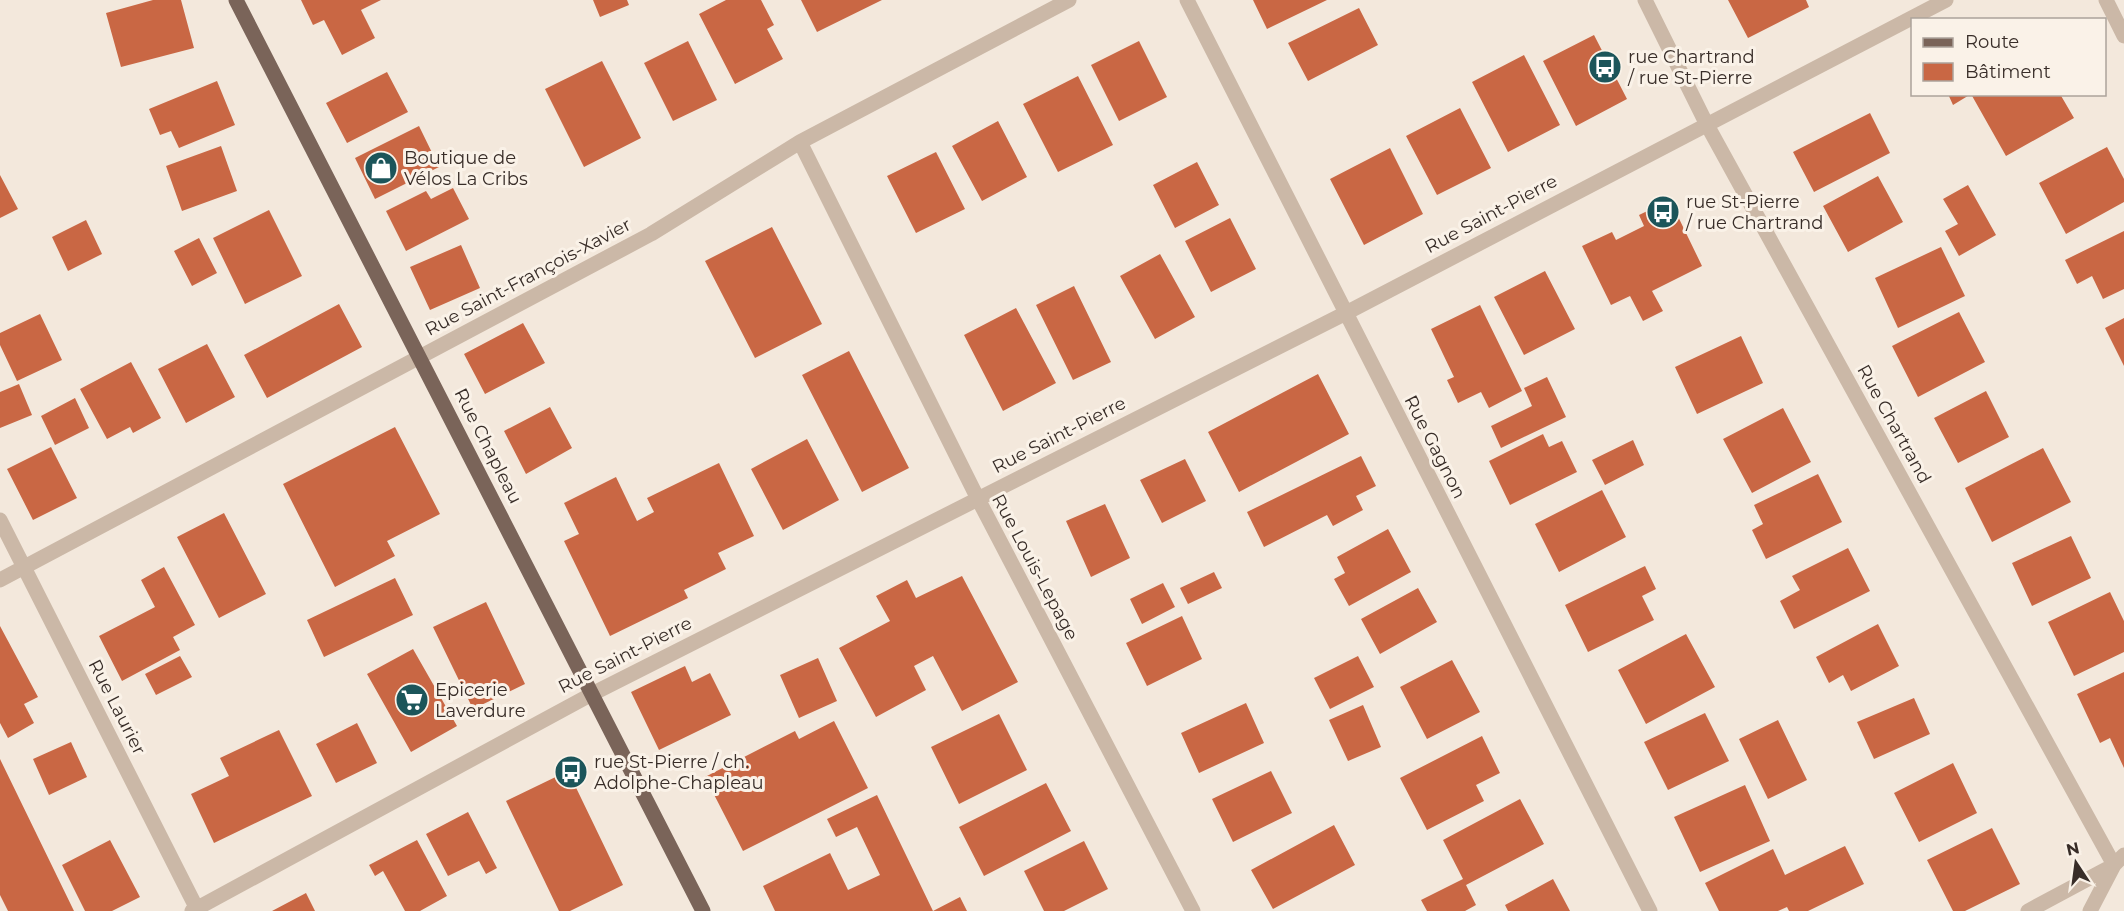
<svg xmlns="http://www.w3.org/2000/svg" width="2124" height="911" viewBox="0 0 2124 911" font-family="Montserrat,sans-serif">
<style>
.building{fill:#c96744}
.lines{fill:none;stroke-linecap:round;stroke-linejoin:round}
.street{stroke:#cbb8a7;stroke-width:15}
.primary{stroke:#7a6459;stroke-width:15}
.labels{text-anchor:middle;dominant-baseline:central;stroke-width:6;stroke-linejoin:round;paint-order:stroke}
.poi-label{font-size:18px;fill:#382d28;stroke:#faf2e8;text-anchor:start}
.street-label{font-size:18px;fill:#382d28;stroke:#faf2e8}
</style>
<rect width="100%" height="100%" fill="#f3e8dc"/>
<!-- building -->
<path class="building" d="M153 0H181L194 48 121 67 106 13Z
M301 0H381L361 10 375 38 342 55 324 20 313 25Z
M593 0H627L629 5 600 17Z
M726 0H761L774 25 767 29 783 59 735 84 699 14Z
M801 0H882L817 32Z
M1253 0H1327L1267 29Z
M1728 0H1806L1809 7 1748 38Z
M1359 8 1378 45 1308 81 1288 43Z
M1594 35 1627 99 1576 126 1543 61Z
M688 41 717 100 673 121 644 63Z
M1139 41 1167 97 1119 121 1091 65Z
M1524 55 1560 125 1508 152 1472 82Z
M602 61 641 138 584 167 545 89Z
M387 72 408 112 347 143 326 103Z
M1078 76 1113 145 1058 172 1023 104Z
M217 81 235 125 179 148 171 131 160 135 149 109Z
M1948 94H1971L1953 105Z
M1971 94H2060L2074 118 2006 156Z
M1460 108 1491 168 1437 195 1406 136Z
M1870 113 1890 153 1814 192 1793 152Z
M998 121 1027 177 982 201 952 146Z
M419 126 439 167 375 199 355 158Z
M221 146 237 191 182 211 166 166Z
M2107 147 2124 179V202L2066 234 2039 183Z
M1390 148 1423 214 1364 245 1330 179Z
M936 152 965 209 916 233 887 176Z
M1197 162 1219 205 1175 228 1153 185Z
M0 175 18 209 0 218Z
M1878 176 1903 222 1848 252 1823 206Z
M1968 185 1996 235 1959 256 1945 231 1958 224 1943 199Z
M453 188 469 219 406 251 386 211 426 191 431 199Z
M1670 200 1702 266 1652 291 1663 311 1643 321 1630 296 1611 305 1582 246 1612 232 1616 240 1644 226 1639 215Z
M269 210 302 276 245 304 213 238Z
M1230 218 1256 269 1211 292 1185 241Z
M86 220 102 254 68 271 52 237Z
M772 227 822 324 755 358 705 261Z
M2124 231V289L2103 299 2092 276 2077 284 2065 260Z
M199 238 217 273 192 286 174 251Z
M461 245 480 288 430 310 410 267Z
M1941 247 1965 296 1898 328 1875 278Z
M1160 254 1195 317 1155 339 1120 276Z
M1545 271 1575 329 1524 355 1494 297Z
M1074 286 1111 362 1073 380 1036 305Z
M339 304 362 347 267 398 244 355Z
M1480 305 1522 391 1489 408 1481 392 1458 403 1447 380 1454 377 1431 329Z
M1016 308 1056 383 1003 411 964 335Z
M1959 312 1985 362 1918 397 1892 346Z
M40 314 62 360 17 381 0 345V333Z
M2124 318V366L2105 328Z
M523 323 545 363 485 394 464 354Z
M1741 336 1763 383 1697 414 1675 367Z
M207 344 235 397 186 423 158 369Z
M849 351 909 468 862 492 802 375Z
M131 362 161 418 133 433 130 427 107 439 80 389Z
M1318 374 1349 434 1239 492 1208 432Z
M1547 377 1566 417 1501 448 1491 426 1532 406 1524 388Z
M19 384 32 415 0 428V392Z
M1986 391 2009 437 1958 463 1934 418Z
M75 398 89 428 55 445 41 416Z
M550 407 572 448 526 474 504 431Z
M1783 408 1811 462 1752 493 1723 439Z
M395 427 440 514 387 541 395 556 335 587 283 484Z
M1543 434 1549 447 1562 441 1577 472 1510 505 1489 461Z
M807 439 839 500 783 530 751 469Z
M1633 440 1644 465 1605 485 1592 460Z
M51 447 77 498 33 520 7 469Z
M2043 448 2071 502 1992 542 1965 488Z
M1361 456 1376 486 1356 496 1363 510 1333 526 1327 515 1264 547 1247 512Z
M1185 459 1206 501 1162 523 1140 480Z
M719 463 754 536 718 553 726 569 684 590 688 598 610 636 564 541 579 534 564 503 616 477 637 521 654 512 647 498Z
M1818 474 1842 522 1766 559 1752 530 1763 524 1754 505Z
M1602 490 1626 537 1559 572 1535 524Z
M1105 504 1130 558 1091 577 1066 521Z
M224 513 266 594 219 618 177 537Z
M1388 529 1411 572 1349 606 1334 579 1345 573 1337 557Z
M2071 536 2091 578 2032 606 2012 563Z
M1848 548 1870 591 1794 629 1780 601 1800 590 1792 576Z
M1645 566 1656 589 1642 596 1654 620 1588 652 1565 605Z
M164 567 195 625 173 637 180 650 122 681 99 636 155 607 141 580Z
M1214 572 1222 588 1188 604 1180 588Z
M962 576 1018 682 962 711 933 656 914 666 926 690 876 717 839 648 890 621 876 596 907 580 916 598Z
M395 578 413 615 324 657 307 620Z
M1163 583 1175 607 1142 624 1130 599Z
M1418 588 1437 622 1380 654 1361 619Z
M2110 592 2124 621V652L2074 676 2048 622Z
M486 602 525 684 473 709 433 627Z
M1182 616 1202 659 1147 686 1126 643Z
M1878 624 1899 666 1851 691 1843 675 1829 683 1816 657Z
M0 626 38 697 24 704 34 723 8 738 0 723Z
M1686 634 1715 687 1646 724 1618 670Z
M413 649 457 726 411 752 367 674Z
M180 656 192 677 156 695 145 674Z
M1358 656 1374 687 1330 709 1314 678Z
M818 658 837 701 799 718 780 675Z
M1452 660 1480 712 1427 739 1400 687Z
M685 666 692 682 710 673 731 715 659 750 631 692Z
M2124 672V768L2110 738 2100 743 2077 694Z
M1914 698 1930 734 1874 759 1857 722Z
M1246 703 1264 743 1199 773 1181 733Z
M1363 705 1381 747 1348 761 1329 720Z
M1705 713 1729 761 1668 790 1644 742Z
M999 714 1027 770 959 804 931 747Z
M1778 720 1807 780 1768 799 1739 739Z
M834 721 868 788 743 851 705 777 795 731 799 739Z
M357 723 377 763 336 783 316 744Z
M279 730 312 796 214 843 191 794 229 776 220 758Z
M1482 736 1500 773 1476 785 1484 801 1427 830 1400 778Z
M71 742 87 777 49 795 33 759Z
M0 759 74 911H8L0 895Z
M1953 763 1977 813 1919 842 1894 793Z
M568 771 623 885 570 911H559L506 801Z
M1271 771 1292 813 1233 842 1212 799Z
M1046 783 1071 831 984 876 959 827Z
M1745 785 1770 841 1700 872 1674 817Z
M877 795 933 911 960 897 967 911H775L763 886 830 853 848 890 880 875 857 827 836 837 827 819Z
M1520 799 1544 844 1466 885 1476 905 1465 911H1427L1421 900 1463 879 1443 840Z
M468 812 497 868 486 874 479 861 448 876 426 834Z
M1334 825 1355 865 1273 909 1251 870Z
M1992 828 2020 884 1965 911H1953L1927 860Z
M110 840 140 897 112 911H85L62 865Z
M417 840 447 896 420 911H405L383 871 375 876 369 865Z
M1084 841 1108 889 1064 911H1044L1024 871Z
M1845 846 1864 884 1808 911H1789L1787 907 1778 911H1719L1705 883 1773 849 1785 875Z
M1553 879 1570 911H1508L1505 905Z
M306 893 315 911H272Z"/>
<g class="lines">
<!-- street -->
<path class="street" d="M1187 0 1650 911
M1645 0 1706 123 2114 865
M2106 0 2124 36
M800 142 977 497 1193 911
M0 520 198 911
M0 580 651 234 800 142 1069 0
M192 911 592 694 1346 313 1946 0
M2028 911 2114 865 2124 855
M2090 911 2114 865"/>
<!-- primary -->
<path class="primary" d="M236 0 703 911"/>
</g>
<!-- icons -->
<defs>
<g id="bus-disc" transform="scale(1.725)"><circle r="9.5" fill="#1c555a" stroke="#faf2e8"/><path d="M-5-6H5V4H4V6H2V4H-2V6H-4V4H-5ZM-3.5-4V0h7V-4ZM-3.5 1.2v1.5H-2V1.2ZM2 1.2v1.5H3.5V1.2Z" fill="#fff"/></g>
<g id="shop-disc" transform="scale(1.725)"><circle r="9.5" fill="#1c555a" stroke="#faf2e8"/><path d="M-5-2.5h2.3a2.7 3.5 0 0 1 5.4 0H5L5.5 6h-11ZM-1.5-2.5h3a1.5 2.3 0 0 0-3 0Z" fill="#fff"/></g>
<g id="supermarket-disc" transform="scale(1.725)"><circle r="9.5" fill="#1c555a" stroke="#faf2e8"/><path d="M-6-5.5h2.5l.6 2H6L4.5 2H-2.5L-4.4-4H-6ZM-1.5 3.2a1.3 1.3 0 1 0 .1 0ZM3 3.2a1.3 1.3 0 1 0 .1 0Z" fill="#fff"/></g>
</defs>
<g fill-rule="evenodd">
<use href="#bus-disc" x="1605" y="67"/>
<use href="#shop-disc" x="381" y="168"/>
<use href="#bus-disc" x="1663" y="212"/>
<use href="#supermarket-disc" x="412" y="700"/>
<use href="#bus-disc" x="571" y="772"/>
</g>
<g class="labels">
<!-- poi labels -->
<g class="poi-label">
<text x="1628" y="57">rue Chartrand<tspan x="1628" dy="21">/ rue St-Pierre</tspan></text>
<text x="404" y="158">Boutique de<tspan x="404" dy="21">Vélos La Cribs</tspan></text>
<text x="1686" y="202">rue St-Pierre<tspan x="1686" dy="21">/ rue Chartrand</tspan></text>
<text x="435" y="690">Epicerie<tspan x="435" dy="21">Laverdure</tspan></text>
<text x="594" y="762">rue St-Pierre / ch.<tspan x="594" dy="21">Adolphe-Chapleau</tspan></text>
</g>
<!-- street labels -->
<g class="street-label">
<text transform="translate(1491 214) rotate(-28)">Rue Saint-Pierre</text>
<text transform="translate(528 277) rotate(-28)">Rue Saint-François-Xavier</text>
<text transform="translate(1894 424) rotate(61)">Rue Chartrand</text>
<text transform="translate(1059 435) rotate(-27)">Rue Saint-Pierre</text>
<text transform="translate(488 446) rotate(63)">Rue Chapleau</text>
<text transform="translate(1435 447) rotate(63)">Rue Gagnon</text>
<text transform="translate(1035 567) rotate(62)">Rue Louis-Lepage</text>
<text transform="translate(625 655) rotate(-27)">Rue Saint-Pierre</text>
<text transform="translate(117 707) rotate(63)">Rue Laurier</text>
</g>
</g>
<!-- legend -->
<rect x="1911" y="18" width="195" height="78" fill="#faf2e8" stroke="#aca39b" stroke-width="1.5"/>
<rect x="1923" y="38" width="30" height="9" fill="#7a6459" stroke="#aca39b" stroke-width="1.5"/>
<text x="1965" y="48" font-size="18" fill="#382d28">Route</text>
<rect x="1923" y="63" width="30" height="18" fill="#c96744" stroke="#aca39b" stroke-width="1.5"/>
<text x="1965" y="78" font-size="18" fill="#382d28">Bâtiment</text>
<!-- north arrow -->
<g transform="translate(2076 863) rotate(347)" stroke="#faf2e8" stroke-width="4.5" paint-order="stroke">
<path d="M0-4.5L10 22L0 15L-10 22Z" fill="#382d28"/>
<text y="-9" font-size="16" font-weight="bold" text-anchor="middle" fill="#382d28">N</text>
</g>
</svg>
